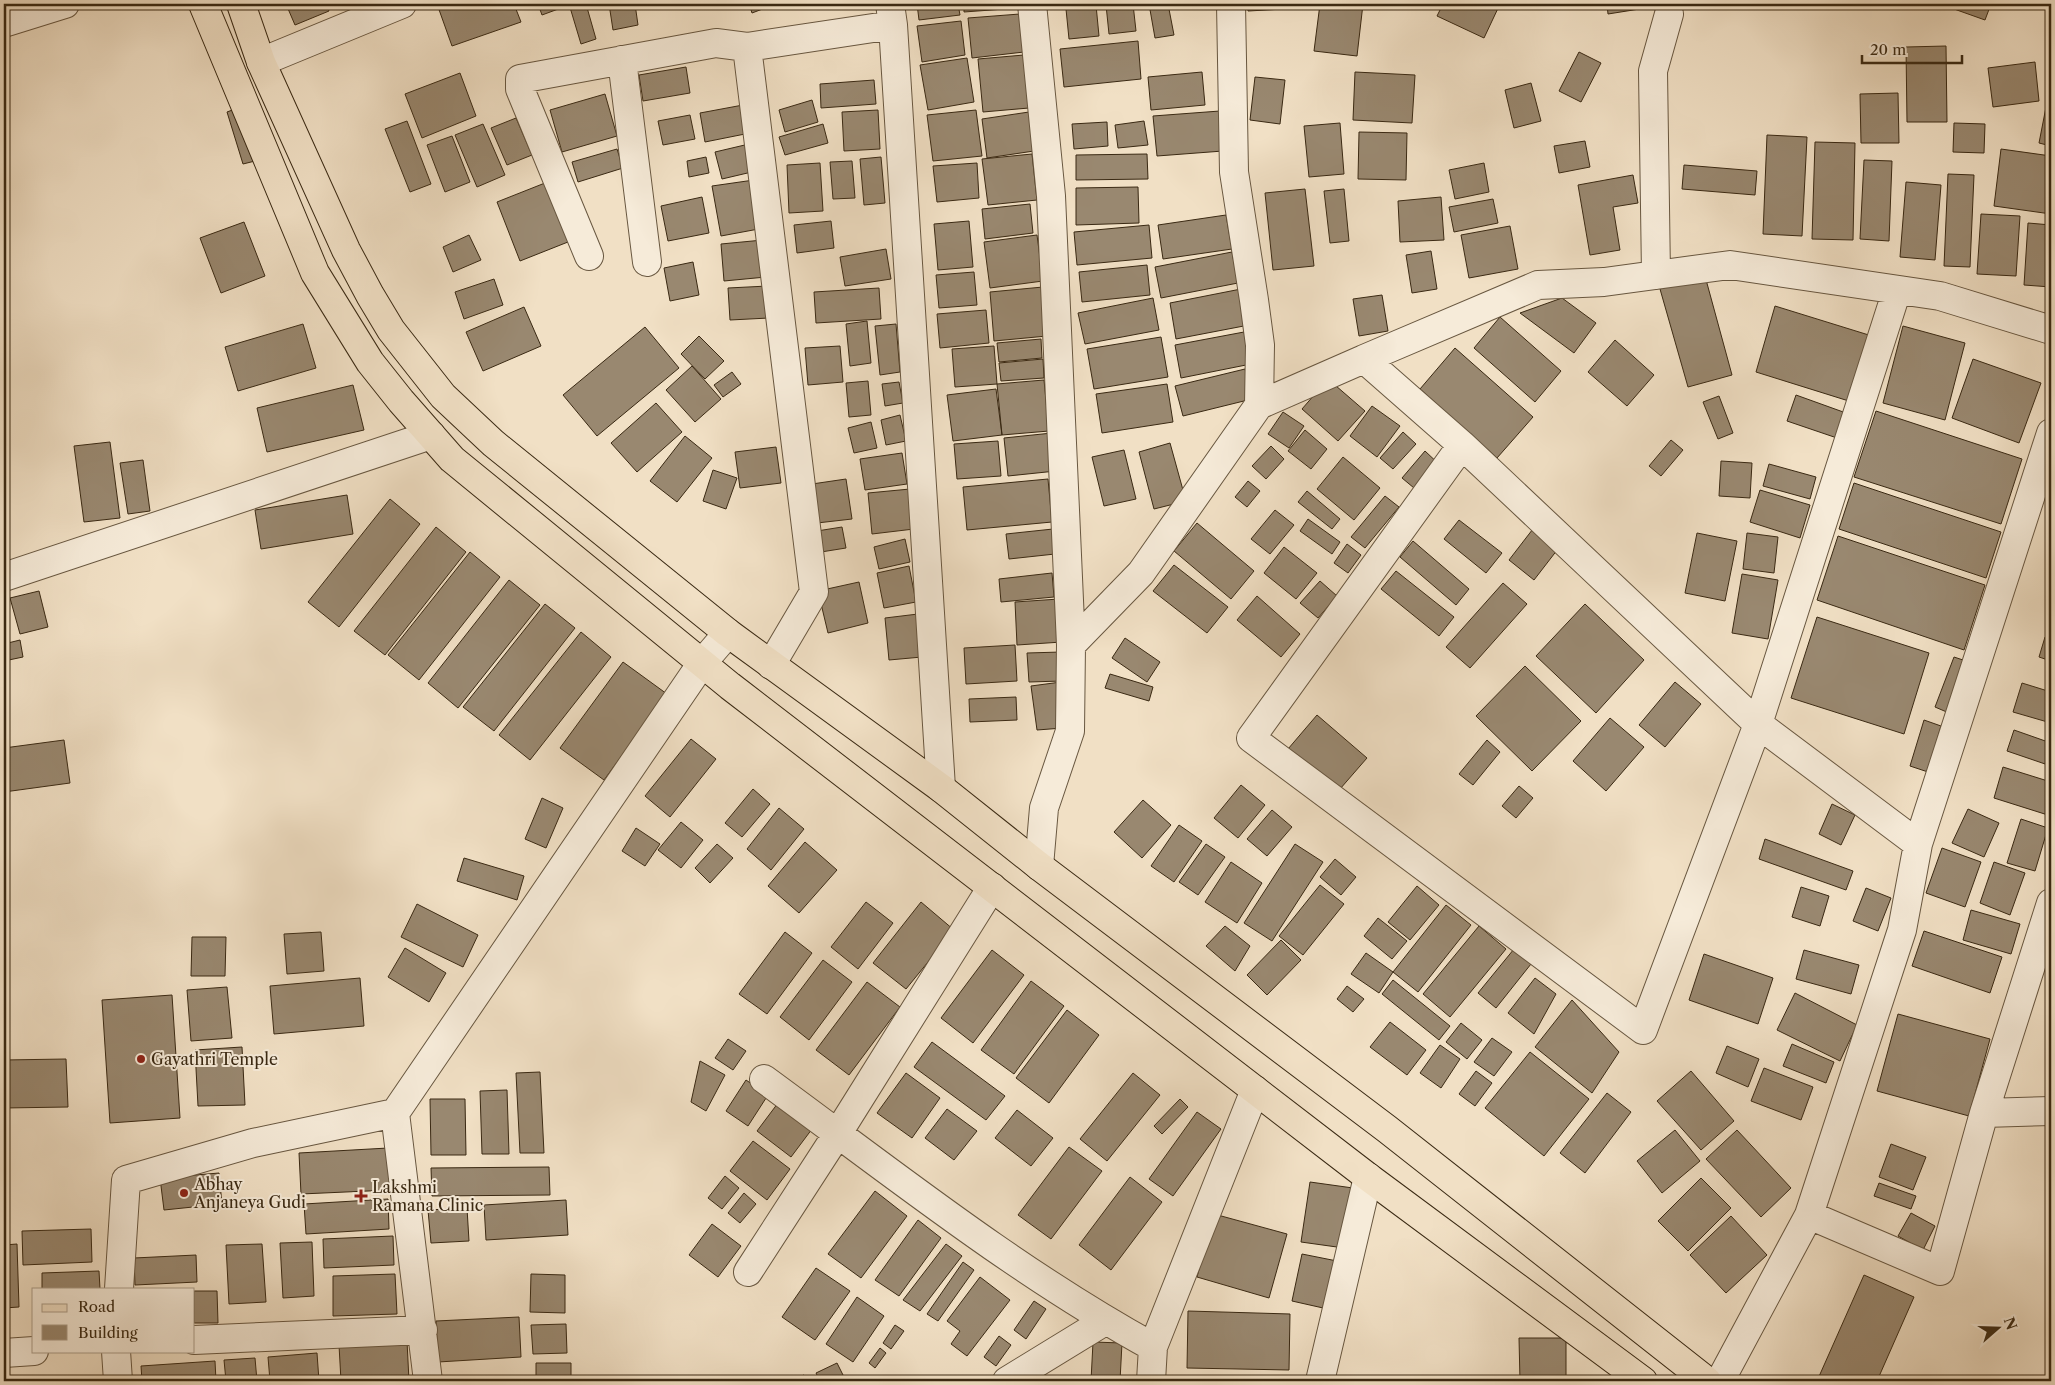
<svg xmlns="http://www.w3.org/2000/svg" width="2055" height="1385" viewBox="0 0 2055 1385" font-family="'Libre Caslon Text',serif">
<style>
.building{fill:#998870;stroke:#3a2913}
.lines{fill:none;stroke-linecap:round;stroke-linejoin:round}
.minor-casing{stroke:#685740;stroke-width:30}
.major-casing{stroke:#3a2913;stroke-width:30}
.minor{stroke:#f6ebd9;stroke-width:28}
.major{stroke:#f1e0c5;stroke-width:28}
.poi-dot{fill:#8f2418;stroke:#f6ebd9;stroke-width:2}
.labels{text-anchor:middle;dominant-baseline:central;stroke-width:4;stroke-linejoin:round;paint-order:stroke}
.poi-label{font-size:16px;fill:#3a2913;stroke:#f6ebd9;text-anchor:start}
</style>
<rect width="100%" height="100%" fill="#f1e0c5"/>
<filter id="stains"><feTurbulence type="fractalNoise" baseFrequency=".004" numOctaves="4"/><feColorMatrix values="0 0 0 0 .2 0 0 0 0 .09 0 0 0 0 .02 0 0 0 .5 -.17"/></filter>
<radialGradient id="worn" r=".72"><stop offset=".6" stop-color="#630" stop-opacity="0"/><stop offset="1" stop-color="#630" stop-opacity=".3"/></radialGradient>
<!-- building -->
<path class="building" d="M286 4H326L329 11 295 25Z
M437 4H514L521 22 452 46Z
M538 4H559L561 8 542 15Z
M569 4H586L596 39 581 44Z
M609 4H635L638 25 613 30Z
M749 4H772L773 5 752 13Z
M917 4H958L960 15 919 20Z
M964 4H1017L1018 8 964 12Z
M1133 4 1136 31 1109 34 1106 5Z
M1149 4H1168L1174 35 1155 38Z
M1248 4H1283L1284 9 1248 11Z
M1320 4H1363L1357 56 1314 51Z
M1443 4H1500L1484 38 1437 16Z
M1607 4H1652V7L1608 14Z
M1940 4H1991L1985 20Z
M1096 5 1099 36 1069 39 1066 9Z
M1020 14 1024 52 972 58 968 18Z
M961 21 965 55 922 62 917 26Z
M1138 41 1141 79 1064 87 1060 49Z
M1946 46 1947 122H1907L1906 47Z
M1579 52 1601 63 1581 102 1559 91Z
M1024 55 1029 108 983 112 978 59Z
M967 58 974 102 928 110 920 65Z
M2035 62 2039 101 1993 107 1988 68Z
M686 67 690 93 643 101 639 75Z
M1202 72 1205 105 1151 110 1148 77Z
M1355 72 1415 75 1412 123 1353 120Z
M460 73 476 116 422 138 405 94Z
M1255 77 1285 80 1280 124 1250 120Z
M874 80 876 104 821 108 820 84Z
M1531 83 1541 121 1514 128 1505 90Z
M1898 93 1899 143H1861L1860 94Z
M605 94 617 136 562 152 550 110Z
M812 100 818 122 785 132 779 110Z
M2047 102H2051V146L2039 143Z
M743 105 745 134 705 142 700 113Z
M243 106 259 160 243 164 227 112Z
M878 110 880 149 844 151 842 112Z
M976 110 982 156 933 161 927 115Z
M1220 111 1223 151 1157 156 1153 116Z
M1029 112 1034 151 987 158 982 119Z
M690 115 695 139 663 145 658 121Z
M516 118 532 155 507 165 491 128Z
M407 121 431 184 410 192 385 129Z
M1144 121 1148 145 1118 148 1115 125Z
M1107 122 1108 146 1074 149 1072 124Z
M1340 123 1344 174 1309 177 1304 126Z
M1954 123 1985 124 1984 153 1953 152Z
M483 124 505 175 477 187 455 135Z
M823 124 828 143 785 155 779 137Z
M1359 132 1407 133 1406 180 1358 179Z
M1767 135 1807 137 1802 236 1763 234Z
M452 136 470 182 445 192 427 145Z
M1585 141 1590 167 1559 173 1554 146Z
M1815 142 1855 143 1853 240 1812 239Z
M749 144 756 171 722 179 715 152Z
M617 149 623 168 578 182 572 162Z
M2001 149 2051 156V214L1994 206Z
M1032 154 1037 200 988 205 982 159Z
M1147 154 1148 179 1076 180V155Z
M706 157 709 173 689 177 687 161Z
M881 157 885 203 864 205 860 159Z
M1864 160 1892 161 1889 241 1860 239Z
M852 161 855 198 833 199 830 162Z
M820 163 823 211 789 213 787 165Z
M977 163 979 198 937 202 933 166Z
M1484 163 1489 192 1455 199 1449 170Z
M1684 165 1757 171 1755 195 1682 189Z
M1948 174 1974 175 1970 267 1944 266Z
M1633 175 1638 203 1613 207 1620 250 1590 255 1578 185Z
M754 180 764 228 721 236 712 186Z
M550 181 573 240 520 261 497 202Z
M1906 182 1941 185 1935 260 1900 257Z
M1138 187 1139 223 1076 225V188Z
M1305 189 1314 266 1273 270 1265 193Z
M1344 189 1349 241 1330 243 1324 191Z
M702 197 709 233 668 241 661 206Z
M1441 197 1444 240 1400 242 1398 201Z
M1493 199 1498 223 1454 232 1449 207Z
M1030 204 1033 233 985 239 982 209Z
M1981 214 2020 216 2016 276 1977 274Z
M1226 215 1232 249 1163 259 1158 225Z
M831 221 834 248 797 253 794 225Z
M969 221 973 267 938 270 934 224Z
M244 222 265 276 221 293 200 238Z
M2028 223 2051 225V287L2024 285Z
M1149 225 1152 258 1077 265 1074 232Z
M1510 226 1518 269 1469 278 1461 235Z
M469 235 481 260 453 272 443 247Z
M1037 235 1043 281 990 288 984 242Z
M763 240 766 277 724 281 721 244Z
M886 249 891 279 845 286 840 257Z
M1431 251 1437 289 1412 293 1406 255Z
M1232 252 1238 283 1161 298 1155 267Z
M693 262 699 295 670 301 664 268Z
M1147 265 1150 295 1082 302 1079 272Z
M974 272 977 305 939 308 936 275Z
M1705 276 1732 375 1688 387 1660 289Z
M494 279 503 305 464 319 455 292Z
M768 286 769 318 730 320 728 288Z
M1043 287 1047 336 994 341 990 292Z
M879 288 881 319 816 323 814 292Z
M1241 289 1249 325 1176 339 1170 303Z
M1382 295 1388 331 1359 336 1353 299Z
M1153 298 1159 330 1085 344 1078 313Z
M1562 298 1596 323 1574 353 1520 313Z
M1775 306 1872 336 1852 402 1756 372Z
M524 307 541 346 483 371 466 332Z
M986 310 989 343 940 348 937 314Z
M1500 317 1561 371 1535 402 1474 348Z
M867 321 871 363 850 366 846 324Z
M303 324 316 368 238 391 225 347Z
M896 324 900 372 880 375 875 326Z
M1903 326 1965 343 1945 420 1883 403Z
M645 327 679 368 597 436 563 395Z
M1244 332 1251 364 1181 378 1175 345Z
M699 336 724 361 705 379 681 354Z
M1161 337 1168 377 1094 389 1087 349Z
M1041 339 1042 358 999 362 997 343Z
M1615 340 1654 375 1627 406 1588 372Z
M840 346 843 382 808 385 805 348Z
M994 346 997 384 955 387 952 349Z
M1455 348 1533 417 1497 458 1420 389Z
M1043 359 1044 378 1001 381 999 363Z
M1973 359 2041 383 2019 443 1952 418Z
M692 366 721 399 695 422 666 390Z
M1245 369 1252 399 1183 416 1175 386Z
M732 372 741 384 723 397 714 385Z
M1328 379 1365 411 1338 441 1302 409Z
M1044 380 1049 431 1002 435 997 384Z
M868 381 871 415 849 417 846 383Z
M899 382 903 403 885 406 882 384Z
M1167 384 1173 422 1102 433 1096 394Z
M353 385 364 430 267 452 257 408Z
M996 389 1002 435 953 441 947 395Z
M1796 395 1846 413 1837 438 1787 421Z
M1719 396 1733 433 1718 439 1703 402Z
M656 403 682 432 637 472 611 443Z
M1372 406 1400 426 1377 457 1350 436Z
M1876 411 2022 459 2001 524 1854 477Z
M1283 412 1304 426 1289 448 1268 434Z
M900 415 906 441 886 445 881 420Z
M871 422 877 448 854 453 848 428Z
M1305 430 1327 449 1311 469 1288 451Z
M1403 432 1416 444 1393 469 1380 458Z
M1052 433 1056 471 1008 476 1004 438Z
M685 436 712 458 677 502 650 481Z
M1671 440 1683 450 1661 476 1649 466Z
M998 441 1001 476 957 479 954 444Z
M110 442 120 518 84 522 74 446Z
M1170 443 1186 501 1154 509 1139 452Z
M1271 446 1284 459 1266 479 1252 466Z
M776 447 781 483 740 488 735 452Z
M1124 450 1136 499 1104 506 1092 457Z
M1425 451 1442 467 1420 493 1402 478Z
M902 453 907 484 865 490 860 459Z
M1343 457 1380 488 1354 520 1317 489Z
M143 460 150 511 128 514 120 463Z
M1721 461 1752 463 1750 498 1719 496Z
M1769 464 1816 477 1810 499 1763 486Z
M713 470 737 478 726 509 703 501Z
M846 479 852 519 817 523 812 484Z
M1048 479 1052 522 967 530 963 487Z
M1248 481 1260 491 1247 507 1235 497Z
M1854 483 2001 532 1986 578 1839 529Z
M910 489 914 529 872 534 868 493Z
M1760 490 1810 505 1800 538 1750 522Z
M1307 491 1340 519 1332 529 1298 502Z
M347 495 353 534 261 549 255 510Z
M1385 496 1399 507 1365 548 1351 537Z
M390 499 420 524 339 627 308 602Z
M1275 510 1294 525 1270 554 1251 539Z
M1308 519 1340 542 1332 554 1300 531Z
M1459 520 1502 553 1486 573 1444 539Z
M1197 523 1254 571 1231 599 1174 551Z
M1536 525 1561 545 1534 580 1509 560Z
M436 527 466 552 385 655 354 631Z
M842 527 846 548 821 552 817 531Z
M1053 529 1055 554 1009 559 1006 534Z
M1697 533 1737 541 1725 601 1685 593Z
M1747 533 1778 537 1774 573 1743 569Z
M1838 536 1985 585 1964 650 1817 600Z
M905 539 910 562 879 569 874 547Z
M1413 541 1469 589 1456 605 1400 557Z
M1347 544 1361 555 1348 573 1334 563Z
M1284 547 1317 573 1296 599 1264 573Z
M470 552 500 577 419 680 388 655Z
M1174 565 1228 607 1207 633 1153 591Z
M909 566 916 602 884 608 877 573Z
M1396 571 1454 617 1439 636 1381 589Z
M1052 573 1054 597 1001 602 999 579Z
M1742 574 1778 580 1768 639 1732 633Z
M509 580 540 605 458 708 428 683Z
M1320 581 1337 596 1318 618 1300 603Z
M859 582 868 623 828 633 818 591Z
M1503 583 1527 604 1470 668 1446 647Z
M39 591 48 627 20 634 10 598Z
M1257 596 1300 634 1281 657 1237 620Z
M1059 599 1062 642 1017 645 1015 602Z
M545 604 575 628 494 731 463 707Z
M1585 604 1644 660 1596 713 1536 656Z
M918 614 922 657 889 660 885 618Z
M1817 617 1929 653 1904 734 1791 698Z
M581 632 611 657 530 760 499 735Z
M2045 637 2051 638V661L2039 657Z
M1125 638 1160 662 1147 682 1112 658Z
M20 640 23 657 4 661V644Z
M1015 645 1017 681 966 684 964 648Z
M1061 652 1062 681 1029 682 1027 653Z
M1954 657 1969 662 1949 713 1935 707Z
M623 662 667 694 604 780 560 748Z
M1525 666 1581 721 1532 771 1476 716Z
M1110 674 1153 687 1149 701 1105 688Z
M1061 682 1063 728 1037 730 1031 686Z
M1675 682 1701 704 1665 747 1639 725Z
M2022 683 2051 692V723L2013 712Z
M1016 697 1017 720 970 722 969 699Z
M1317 715 1367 758 1340 789 1288 749Z
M1610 718 1644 747 1606 791 1573 761Z
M1924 720 1941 726 1928 772 1910 766Z
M2014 730 2051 743V766L2007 751Z
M691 739 716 759 670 817 645 796Z
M64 740 70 783 4 792V748Z
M1487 740 1500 752 1473 785 1459 774Z
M2003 767 2051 782V816L1994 798Z
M1241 785 1265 805 1238 838 1214 818Z
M1519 786 1533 798 1516 818 1502 806Z
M753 789 770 804 742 837 725 823Z
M542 798 563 808 546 848 525 839Z
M1143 800 1171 825 1142 858 1114 832Z
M1832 804 1855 815 1841 845 1819 834Z
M779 808 804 829 771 870 747 849Z
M1968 809 1999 823 1984 857 1952 843Z
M1272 810 1292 827 1267 856 1247 839Z
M2021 819 2048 828 2035 871 2007 863Z
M681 822 703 840 681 868 658 850Z
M1179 825 1202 841 1174 882 1151 866Z
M636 828 660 844 645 866 622 851Z
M1765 839 1853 871 1846 890 1759 859Z
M805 842 837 870 799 913 768 886Z
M717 844 733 858 710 883 695 868Z
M1206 844 1225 857 1198 895 1179 882Z
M1295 844 1323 862 1272 941 1244 923Z
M1942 848 1981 862 1965 907 1926 893Z
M464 858 524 876 517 900 457 881Z
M1335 859 1356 877 1341 895 1320 877Z
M1231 862 1262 883 1237 923 1205 902Z
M1994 862 2025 873 2010 915 1980 903Z
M1320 885 1344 904 1303 955 1279 936Z
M1417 886 1439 905 1410 940 1388 922Z
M1801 887 1829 896 1820 926 1792 917Z
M1866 888 1891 898 1878 931 1853 921Z
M866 902 893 923 858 969 831 947Z
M921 902 954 930 906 989 873 963Z
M417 904 478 935 463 967 401 937Z
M1446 905 1471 925 1418 992 1393 972Z
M1971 910 2020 924 2011 954 1963 940Z
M1378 918 1407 941 1392 959 1364 936Z
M1225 926 1250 946 1235 971 1206 946Z
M1479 926 1506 949 1450 1017 1423 994Z
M1924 931 2002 957 1990 993 1912 966Z
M321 932 324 971 287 974 284 934Z
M785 932 812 953 767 1014 739 994Z
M192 937H226L225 976H191Z
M1281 940 1301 960 1267 995 1247 975Z
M405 948 446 973 429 1002 388 977Z
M1514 949 1531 964 1496 1008 1478 993Z
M992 950 1024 975 973 1043 941 1018Z
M1804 950 1859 965 1851 994 1796 979Z
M1366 953 1393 972 1379 993 1351 974Z
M1704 954 1773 978 1758 1024 1689 1000Z
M823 960 852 982 809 1040 780 1017Z
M360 978 364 1026 274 1034 270 986Z
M1535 978 1556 994 1534 1034 1508 1013Z
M1393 980 1450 1026 1439 1040 1382 994Z
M1031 981 1064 1006 1014 1074 981 1050Z
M867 982 900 1007 849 1075 816 1050Z
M1347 986 1364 999 1353 1012 1337 999Z
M227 987 232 1038 191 1041 187 990Z
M1795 993 1857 1025 1840 1061 1777 1030Z
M172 995 180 1118 110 1123 102 1000Z
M1572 1000 1619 1052 1592 1093 1535 1047Z
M1067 1010 1099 1035 1049 1103 1016 1078Z
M1898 1014 1990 1039 1969 1116 1877 1091Z
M1390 1022 1426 1050 1407 1075 1370 1047Z
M1461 1023 1482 1040 1467 1059 1446 1042Z
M1492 1038 1512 1052 1494 1076 1474 1062Z
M728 1039 746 1051 733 1070 715 1058Z
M932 1042 1005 1096 986 1120 914 1067Z
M1792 1044 1834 1062 1826 1083 1783 1066Z
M1440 1045 1460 1059 1441 1088 1420 1073Z
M1727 1046 1759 1059 1748 1087 1716 1073Z
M242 1047 245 1105 198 1106 195 1050Z
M1530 1052 1589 1099 1544 1156 1485 1108Z
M66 1059 68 1107 4 1108V1060Z
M700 1061 725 1075 706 1111 691 1102Z
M1764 1068 1813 1087 1801 1120 1751 1101Z
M1476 1071 1492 1083 1475 1106 1459 1094Z
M1691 1071 1734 1121 1701 1150 1657 1101Z
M540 1072 544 1153H520L516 1073Z
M906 1073 940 1098 912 1138 877 1113Z
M1133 1073 1160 1095 1107 1161 1080 1139Z
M746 1080 768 1095 748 1126 726 1111Z
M507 1090 509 1154H482L480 1091Z
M1607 1093 1631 1112 1585 1173 1560 1153Z
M430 1099H465L466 1155H431Z
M1180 1099 1188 1107 1162 1134 1154 1126Z
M778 1103 812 1129 791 1157 757 1131Z
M947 1109 977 1131 954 1160 925 1138Z
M1017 1110 1053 1138 1031 1166 995 1138Z
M1197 1112 1221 1129 1173 1196 1149 1179Z
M1675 1130 1700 1161 1662 1193 1637 1161Z
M1737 1130 1791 1188 1761 1217 1706 1159Z
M753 1141 790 1169 767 1200 730 1171Z
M1891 1144 1926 1157 1913 1190 1879 1177Z
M1069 1147 1102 1171 1051 1239 1018 1215Z
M388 1148 390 1190 301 1194 299 1153Z
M549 1167 550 1195 432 1196 431 1168Z
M219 1173 222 1204 164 1210 160 1178Z
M725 1176 739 1188 722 1209 708 1198Z
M1130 1177 1162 1202 1111 1270 1079 1245Z
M1701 1178 1731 1208 1688 1251 1658 1221Z
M1310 1182 1353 1188 1344 1248 1301 1242Z
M1879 1183 1916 1196 1911 1209 1874 1196Z
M875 1191 907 1216 861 1278 828 1254Z
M744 1193 756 1204 740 1223 728 1213Z
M388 1199 389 1229 306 1234 304 1204Z
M566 1200 568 1235 486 1240 484 1205Z
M467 1208 469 1241 431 1243 428 1210Z
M1911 1213 1935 1226 1923 1250 1898 1236Z
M1214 1214 1287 1234 1269 1298 1197 1277Z
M1731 1216 1767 1255 1726 1293 1690 1255Z
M918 1220 941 1238 899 1296 875 1280Z
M712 1224 741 1246 718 1277 689 1255Z
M91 1229 92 1262 23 1265 22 1231Z
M393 1236 394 1265 324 1268 323 1239Z
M312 1242 314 1296 283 1298 280 1243Z
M17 1244 19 1307 4 1308V1245Z
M262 1244 266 1302 229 1304 226 1245Z
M946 1244 962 1256 920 1311 903 1300Z
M1302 1254 1342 1262 1332 1310 1292 1301Z
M196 1255 197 1282 135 1285 134 1258Z
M963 1262 974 1270 938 1321 927 1314Z
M816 1268 850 1291 815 1340 782 1317Z
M99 1271 100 1289H42V1273Z
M395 1274 397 1314 333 1316V1276Z
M531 1274 565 1275V1313L530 1312Z
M1864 1275 1914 1297 1877 1381H1817Z
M980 1277 1010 1300 967 1356 951 1344 960 1331 947 1321Z
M194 1291H217L218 1323H194Z
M857 1297 884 1316 853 1362 826 1344Z
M1034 1301 1046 1309 1026 1339 1014 1330Z
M1188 1311 1290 1314 1289 1370 1187 1368Z
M519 1317 521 1357 438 1362 436 1321Z
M566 1324 567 1353 533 1354 531 1325Z
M895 1325 904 1331 891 1349 883 1343Z
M999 1336 1011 1345 996 1366 984 1357Z
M1519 1338H1566V1381H1520Z
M407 1341 409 1381H341L339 1345Z
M1093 1342 1122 1343 1120 1381H1091Z
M880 1348 886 1353 875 1368 869 1363Z
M317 1353 319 1381H270L268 1357Z
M255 1358 257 1381H226L224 1360Z
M215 1361 216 1381H142L141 1366Z
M536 1363H571V1381H536Z
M837 1363 846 1381H820L816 1373Z
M804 1375 807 1381H790Z"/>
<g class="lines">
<!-- minor casing -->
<g class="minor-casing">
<path id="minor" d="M890 4 893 25 941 788
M1032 4 1051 196 1071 645 1070 731 1044 808 1039 866
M4 23 65 4
M622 60 647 262
M261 62 402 4
M589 256 520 89V79L716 43 747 47
M1656 275 1653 71 1669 14
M1897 290 1758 724 1643 1030 1251 738 1462 445 1758 724 1918 844
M1259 405 1364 359
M1462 445 1364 359 1538 285 1604 282 1730 265 1940 296 2051 330
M4 577 431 435
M1071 645 1141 573 1259 405 1260 345 1254 300 1234 172 1231 4
M771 665 814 592 747 47 893 25
M2051 903 1984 1113 2051 1111
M764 1079C891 1172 1015 1271 1153 1347
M395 1113 428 1381
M1809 1215 1940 1271 1984 1113
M748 1272 838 1133 992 887
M119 1289 126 1180 253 1143 395 1113 702 663 728 633
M194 1340 423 1330
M116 1351 118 1381
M4 1353 34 1351
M1007 1381 1105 1321
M1151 1381 1153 1347 1255 1090
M1320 1381 1368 1177
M1720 1381 1809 1215 1902 930 1918 844 2051 433"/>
</g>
<!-- major casing -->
<g class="major-casing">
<path id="major" d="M203 4 315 273 370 362 401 401 452 459 730 686 1368 1177 1643 1381
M241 4 261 62 346 250 370 295 391 330 443 396 493 443 728 633 941 788 1039 866 1387 1129 1707 1381"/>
</g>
<!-- minor -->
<use href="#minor" class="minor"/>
<!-- major -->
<use href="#major" class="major"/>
</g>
<!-- markers -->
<g class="poi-dot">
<circle cx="141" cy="1059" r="5"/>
<circle cx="184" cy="1193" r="5"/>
<path d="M358.5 1188.5h5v5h5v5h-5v5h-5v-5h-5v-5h5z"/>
</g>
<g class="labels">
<!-- poi labels -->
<g class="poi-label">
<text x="151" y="1059">Gayathri Temple</text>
<text x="194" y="1184">Abhay<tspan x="194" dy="18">Anjaneya Gudi</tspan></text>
<text x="372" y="1187">Lakshmi<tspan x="372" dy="18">Ramana Clinic</tspan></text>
</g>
</g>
<!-- margin -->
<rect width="2055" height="1385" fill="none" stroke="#f1e0c5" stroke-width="20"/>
<rect x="5" y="5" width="2045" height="1375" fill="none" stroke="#3a2913" stroke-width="2.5"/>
<rect x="10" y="10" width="2035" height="1365" fill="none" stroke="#3a2913"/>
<!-- legend -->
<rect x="32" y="1288" width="162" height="65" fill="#f6ebd9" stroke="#ab9d8a"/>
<rect x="42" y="1304" width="25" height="8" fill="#f1e0c5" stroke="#ab9d8a"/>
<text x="78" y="1312" font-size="15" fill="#3a2913">Road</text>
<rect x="42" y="1325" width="25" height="15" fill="#998870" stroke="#ab9d8a"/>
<text x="78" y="1338" font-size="15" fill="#3a2913">Building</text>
<!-- north arrow -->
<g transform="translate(1998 1328) rotate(70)" stroke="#f6ebd9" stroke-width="4" paint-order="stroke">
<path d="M0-4L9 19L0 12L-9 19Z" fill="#3a2913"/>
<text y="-8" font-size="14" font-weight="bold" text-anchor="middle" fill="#3a2913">N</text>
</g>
<!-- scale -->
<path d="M1862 55v8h100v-8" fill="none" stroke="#3a2913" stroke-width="2.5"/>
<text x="1870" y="55" font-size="15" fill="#3a2913" stroke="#f6ebd9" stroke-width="4" paint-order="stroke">20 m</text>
<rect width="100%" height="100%" filter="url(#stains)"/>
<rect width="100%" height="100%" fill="url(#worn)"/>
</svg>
